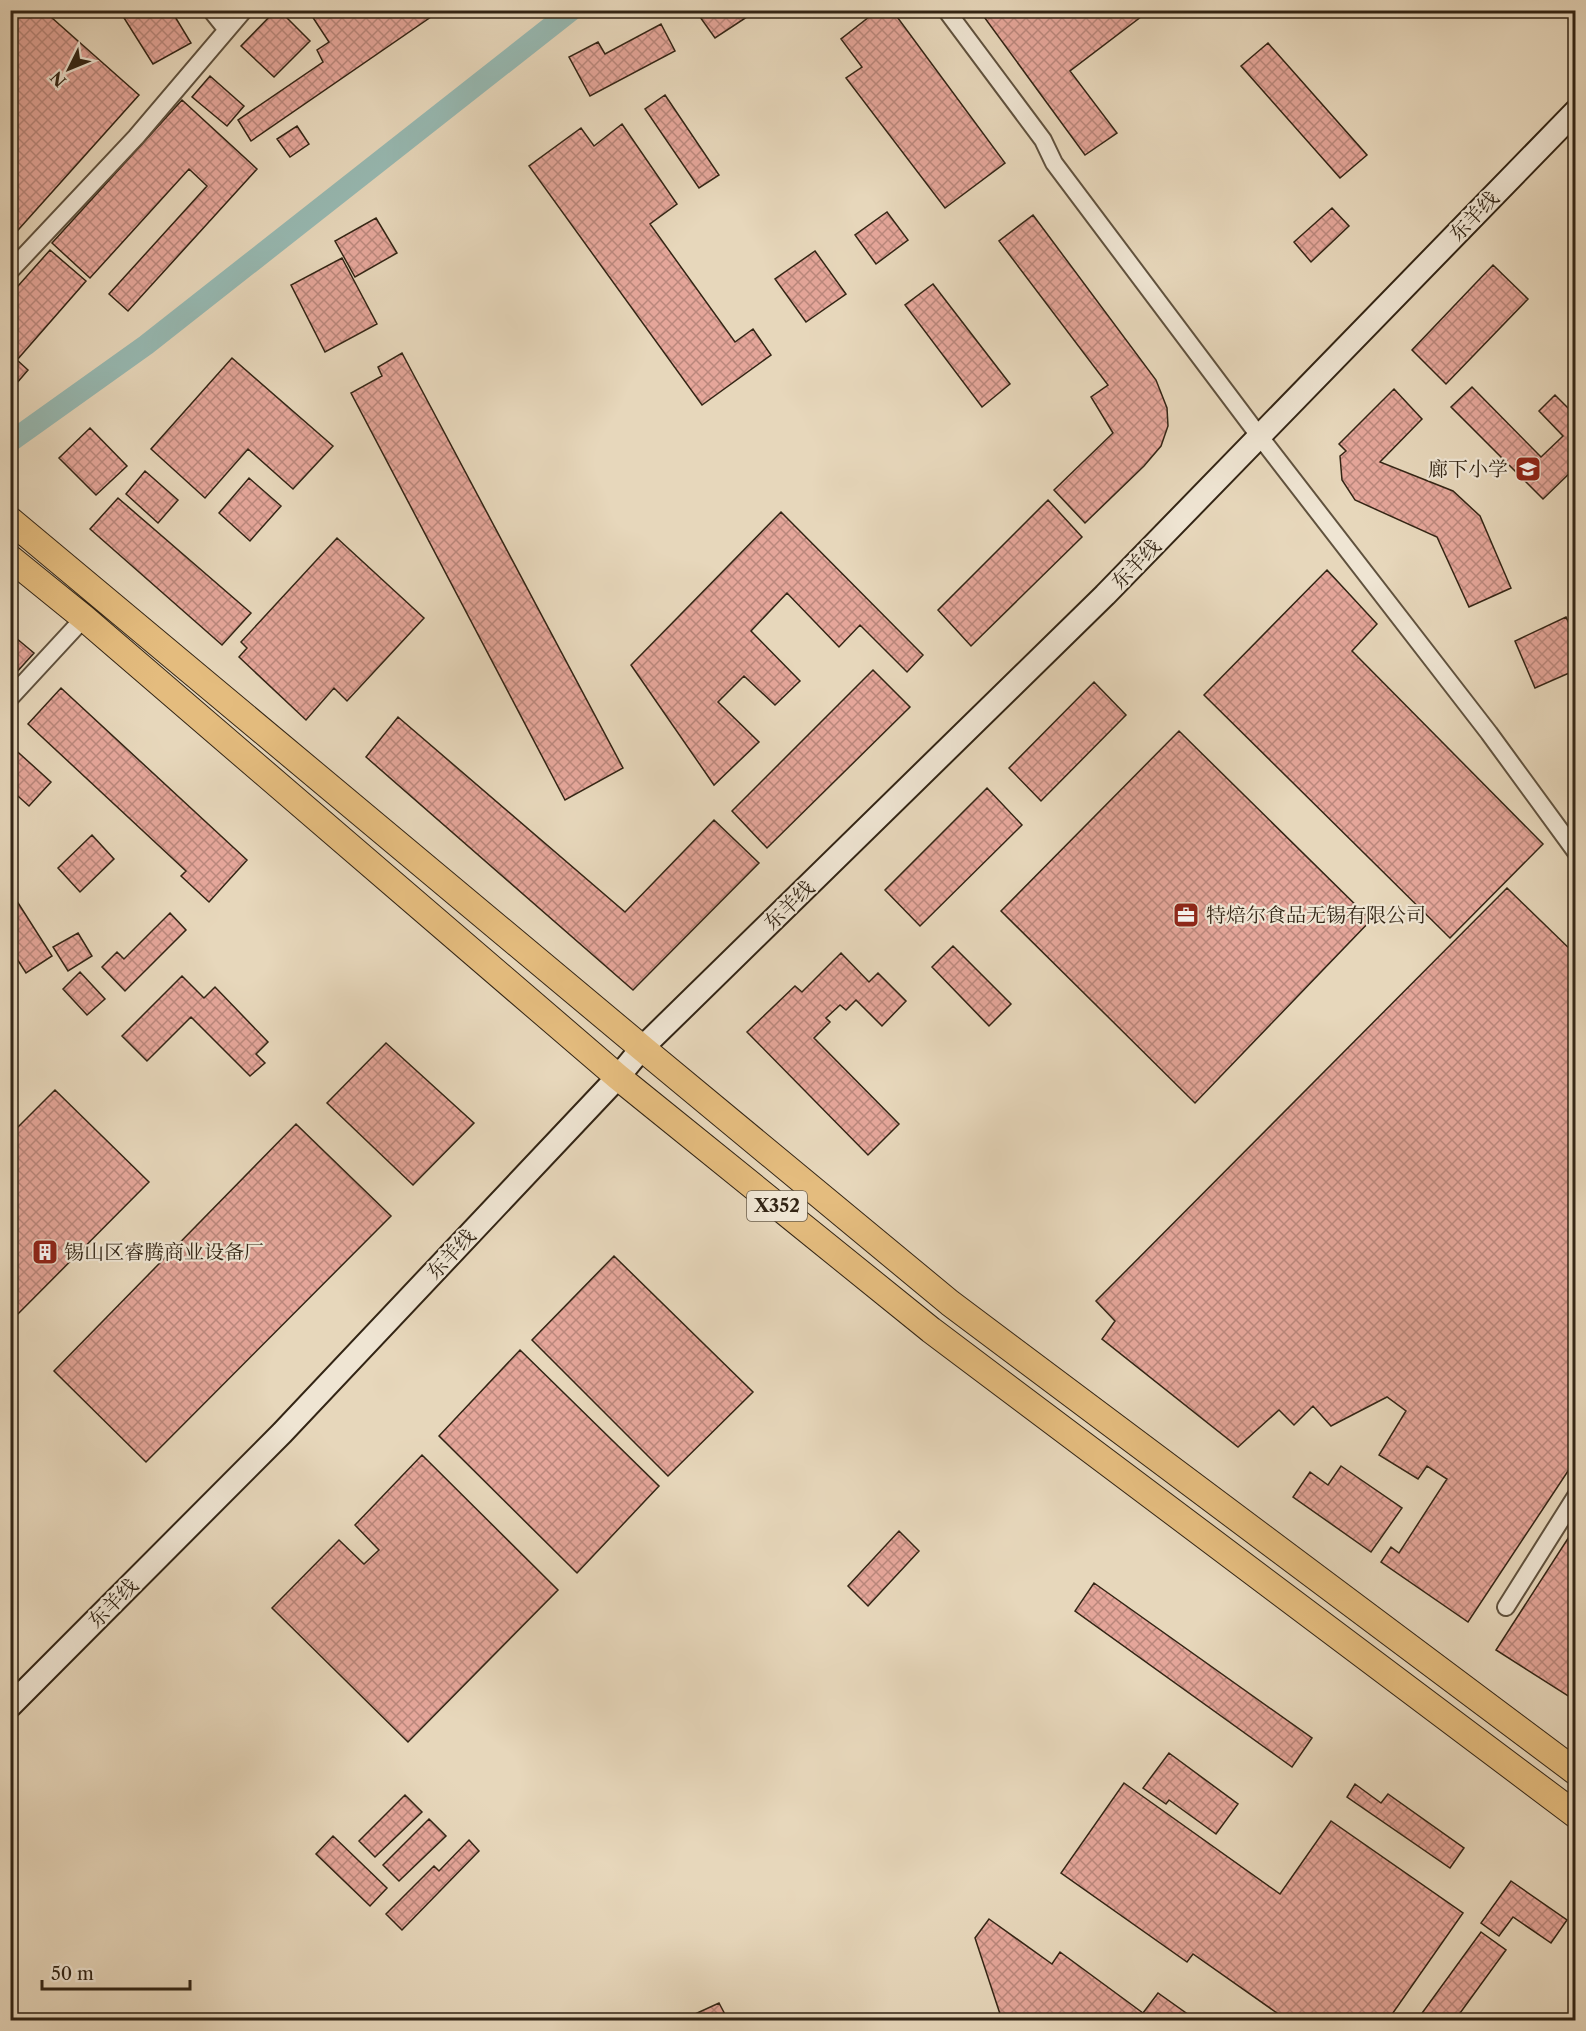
<svg xmlns="http://www.w3.org/2000/svg" width="1586" height="2031" viewBox="0 0 1586 2031" font-family="'Libre Caslon Text','Noto Serif SC',serif">
<style>
.lines{fill:none;stroke-linecap:round;stroke-linejoin:round}
.canal{stroke:#97b9b2;stroke-width:21}
.building{fill:url(#building-cross-hatch);stroke:#332515;stroke-width:1.5}
.minor-casing{stroke:#60523e;stroke-width:20}
.secondary-casing{stroke:#332515;stroke-width:26}
.primary-casing{stroke:#332515;stroke-width:28}
.minor{stroke:#efe5d3;stroke-width:16}
.secondary{stroke:#efe5d3;stroke-width:22}
.primary{stroke:#e4bc7e;stroke-width:26}
.labels{text-anchor:middle;dominant-baseline:central;stroke-width:4.5;stroke-linejoin:round;paint-order:stroke}
.shield{fill:#efe5d3;stroke:#6b5f4e;stroke-width:1.5}
.shield-label{font-size:18px;font-weight:bold;fill:#332515}
.street-label{font-size:20px;fill:#332515;stroke:#efe5d3}
.poi-label{font-size:20px;fill:#332515;stroke:#efe5d3;text-anchor:start}
</style>
<defs>
<pattern id="building-cross-hatch" width="8" height="8" patternUnits="userSpaceOnUse" patternTransform="scale(1.5)"><rect width="8" height="8" fill="#e5a69a"/><path d="M0 0l8 8M0 8l8-8" fill="none" stroke="#ba877c"/></pattern>
</defs>
<rect width="100%" height="100%" fill="#e7d7bb"/>
<filter id="stains"><feTurbulence type="fractalNoise" baseFrequency=".00333" numOctaves="4"/><feColorMatrix values="0 0 0 0 .2 0 0 0 0 .09 0 0 0 0 .02 0 0 0 .5 -.17"/></filter>
<radialGradient id="worn" r=".72"><stop offset=".6" stop-color="#630" stop-opacity="0"/><stop offset="1" stop-color="#630" stop-opacity=".3"/></radialGradient>
<g class="lines">
<!-- canal -->
<path class="canal" d="M10 442 146 345 572 10"/>
</g>
<!-- building -->
<path class="building" d="M25 10H43L139 95 10 239V167L16 161 10 156V27Z
M119 10H171L191 43 153 64Z
M276 10H279L310 41 274 77 241 46Z
M313 10H441L251 141 238 120 323 62 317 50 329 42 310 13Z
M695 10H756V11L715 38Z
M878 10H892L1005 163 945 208 846 78 862 67 841 39Z
M979 10H1150L1070 71 1117 133 1085 155Z
M661 24 675 51 590 96 569 57 598 42 605 54Z
M1268 43 1367 155 1340 178 1241 66Z
M210 76 244 106 227 126 192 97Z
M665 95 719 175 699 188 645 109Z
M182 100 257 169 128 311 109 294 207 186 189 169 90 278 52 243Z
M622 124 677 204 650 224 735 342 753 329 771 355 702 405 529 166 581 128 594 146Z
M297 126 309 144 290 157 277 139Z
M1332 208 1349 226 1311 262 1294 242Z
M887 212 908 240 876 264 855 235Z
M1033 215 1156 380 1167 408 1168 426 1161 446 1144 466 1085 523 1054 490 1113 433 1091 397 1108 385 999 241Z
M376 218 397 253 355 277 335 241Z
M50 250 86 281 17 360 28 370 10 391V295Z
M815 251 846 294 806 322 775 279Z
M342 258 377 324 325 352 291 285Z
M1493 265 1528 299 1446 384 1412 350Z
M933 284 1010 384 982 407 905 305Z
M402 353 623 768 565 800 351 393 382 376 378 367Z
M232 358 333 446 293 489 248 449 205 498 151 449Z
M1472 387 1541 457 1563 436 1539 411 1555 395 1576 416V467L1543 499 1451 407Z
M1394 389 1422 419 1380 462 1453 491 1480 516 1511 588 1469 607 1437 537 1355 500 1342 480 1340 456 1346 451 1339 444Z
M90 428 127 466 96 495 59 458Z
M145 471 178 500 158 523 126 494Z
M249 478 281 506 250 541 219 513Z
M118 498 251 613 222 645 90 529Z
M1048 500 1082 537 971 646 938 610Z
M781 512 923 655 907 672 860 625 839 647 787 593 751 631 800 681 775 705 744 676 718 702 759 742 714 785 631 665Z
M337 538 424 618 347 701 334 688 306 720 239 657 247 648 241 642Z
M1327 570 1377 624 1352 651 1543 844 1450 938 1204 695Z
M1566 617 1576 639V670L1535 688 1515 641Z
M10 633 34 653 15 674 10 670Z
M873 670 910 707 767 848 732 811Z
M1094 682 1126 715 1041 801 1009 768Z
M61 688 247 860 209 902 181 876 186 871 28 724Z
M398 717 625 912 714 820 759 863 633 990 366 757Z
M1179 731 1371 920 1195 1103 1001 911Z
M10 745 51 782 29 806 10 789Z
M987 788 1022 825 920 926 885 890Z
M92 835 114 859 80 892 58 868Z
M1507 888 1576 955V1459L1468 1622 1381 1562 1391 1547 1399 1553 1447 1479 1427 1466 1418 1479 1379 1455 1406 1411 1387 1397 1331 1426 1313 1406 1294 1425 1279 1410 1238 1447 1102 1339 1115 1321 1096 1301Z
M13 895 52 956 26 973 10 948V897Z
M170 913 186 930 125 991 102 967 117 952 124 959Z
M78 933 92 956 68 971 53 947Z
M953 946 1011 1004 989 1026 932 967Z
M841 953 869 982 878 973 906 1001 882 1026 856 1000 846 1010 840 1005 826 1018 830 1022 814 1038 899 1124 868 1155 747 1032 795 986 802 992Z
M80 972 105 999 87 1015 63 989Z
M182 976 204 998 215 987 268 1042 256 1054 265 1063 250 1076 191 1017 147 1061 122 1036Z
M386 1043 474 1123 413 1185 327 1103Z
M55 1090 149 1182 10 1322V1135Z
M296 1124 391 1216 146 1462 54 1371Z
M614 1256 753 1392 668 1476 532 1340Z
M520 1350 659 1486 577 1573 439 1436Z
M422 1455 558 1590 408 1742 272 1608 339 1540 364 1564 379 1550 355 1525Z
M1341 1466 1402 1508 1371 1552 1293 1497 1310 1472 1328 1485Z
M1576 1526V1701L1496 1650Z
M899 1531 919 1551 868 1606 848 1586Z
M1094 1583 1312 1738 1292 1767 1075 1611Z
M1169 1753 1238 1804 1216 1834 1169 1800 1166 1804 1143 1788Z
M1124 1783 1280 1894 1331 1821 1463 1913 1388 2020H1287L1193 1954 1187 1962 1061 1873Z
M1355 1784 1381 1803 1388 1794 1464 1848 1450 1868 1347 1797Z
M405 1795 422 1812 375 1857 359 1841Z
M429 1819 446 1836 399 1881 383 1865Z
M333 1836 387 1888 370 1906 316 1854Z
M469 1840 479 1851 402 1930 386 1914 434 1866 439 1871Z
M1511 1881 1567 1920 1551 1943 1513 1917 1499 1936 1481 1923Z
M989 1919 1052 1964 1060 1952 1143 2013 1158 1993 1196 2020H1002L975 1938Z
M1481 1932 1506 1950 1455 2020H1417Z
M719 2003 728 2020H682Z"/>
<g class="lines">
<!-- minor casing -->
<g class="minor-casing">
<path id="minor" d="M211 10 227 30
M946 10 1043 140 1054 163 1260 437 1489 733 1576 852
M10 271 136 137 244 10
M10 698 84 618
M1506 1607 1576 1496"/>
</g>
<!-- secondary casing -->
<g class="secondary-casing">
<path id="secondary" d="M10 1706 282 1433 618 1077 642 1048 1105 595 1576 111"/>
</g>
<!-- primary casing -->
<g class="primary-casing">
<path id="primary" d="M10 520 642 1048 950 1303 1576 1772
M10 558 84 618 618 1077 931 1330 1576 1815"/>
</g>
<!-- minor -->
<use href="#minor" class="minor"/>
<!-- secondary -->
<use href="#secondary" class="secondary"/>
<!-- primary -->
<use href="#primary" class="primary"/>
</g>
<!-- icons -->
<defs>
<g id="school-square" transform="scale(1.35)"><rect x="-9" y="-9" width="18" height="18" rx="4" fill="#8f2418" stroke="#efe5d3"/><path d="M0-5L7-2L0 1L-7-2ZM-4 1L0 2.5L4 1V4Q0 6-4 4Z" fill="#fff"/></g>
<g id="office-square" transform="scale(1.35)"><rect x="-9" y="-9" width="18" height="18" rx="4" fill="#8f2418" stroke="#efe5d3"/><path d="M-6-3h4V-5.5h4V-3h4V5H-6ZM-1-4.5V-3h2v-1.5ZM-6 0V1H6V0Z" fill="#fff"/></g>
<g id="building-square" transform="scale(1.35)"><rect x="-9" y="-9" width="18" height="18" rx="4" fill="#8f2418" stroke="#efe5d3"/><path d="M-4-6H4V6H1V3H-1V6H-4ZM-2.5-4.3h1.7v1.8h-1.7ZM.8-4.3h1.7v1.8H.8ZM-2.5-1h1.7V.8h-1.7ZM.8-1h1.7V.8H.8Z" fill="#fff"/></g>
</defs>
<g fill-rule="evenodd">
<use href="#school-square" x="1528" y="469"/>
<use href="#office-square" x="1186" y="915"/>
<use href="#building-square" x="45" y="1252"/>
</g>
<g class="labels">
<!-- shield labels -->
<rect class="shield" x="747" y="1191" width="60" height="30" rx="4.5"/>
<g class="shield-label">
<text x="777" y="1206">X352</text>
</g>
<!-- street labels -->
<g class="street-label">
<text transform="translate(1474 216) rotate(-46)">东羊线</text>
<text transform="translate(1136 564) rotate(-46)">东羊线</text>
<text transform="translate(789 905) rotate(-44)">东羊线</text>
<text transform="translate(451 1254) rotate(-47)">东羊线</text>
<text transform="translate(113 1603) rotate(-45)">东羊线</text>
</g>
<!-- poi labels -->
<g class="poi-label">
<text x="1508" y="469" text-anchor="end">廊下小学</text>
<text x="1206" y="915">特焙尔食品无锡有限公司</text>
<text x="64" y="1252">锡山区睿腾商业设备厂</text>
</g>
</g>
<!-- margin -->
<rect width="1586" height="2031" fill="none" stroke="#e7d7bb" stroke-width="36"/>
<rect x="12" y="12" width="1562" height="2007" fill="none" stroke="#332515" stroke-width="3"/>
<rect x="18" y="18" width="1550" height="1995" fill="none" stroke="#332515" stroke-width="1.5"/>
<!-- north arrow -->
<g transform="translate(69 69) rotate(227)" stroke="#efe5d3" stroke-width="4.5" paint-order="stroke">
<path d="M0-4.5L10 22L0 15L-10 22Z" fill="#332515"/>
<text y="-9" font-size="16" font-weight="bold" text-anchor="middle" fill="#332515">N</text>
</g>
<!-- scale -->
<path d="M42 1980v9h148v-9" fill="none" stroke="#332515" stroke-width="3"/>
<text x="51" y="1980" font-size="18" fill="#332515" stroke="#efe5d3" stroke-width="4.5" paint-order="stroke">50 m</text>
<rect width="100%" height="100%" filter="url(#stains)"/>
<rect width="100%" height="100%" fill="url(#worn)"/>
</svg>
